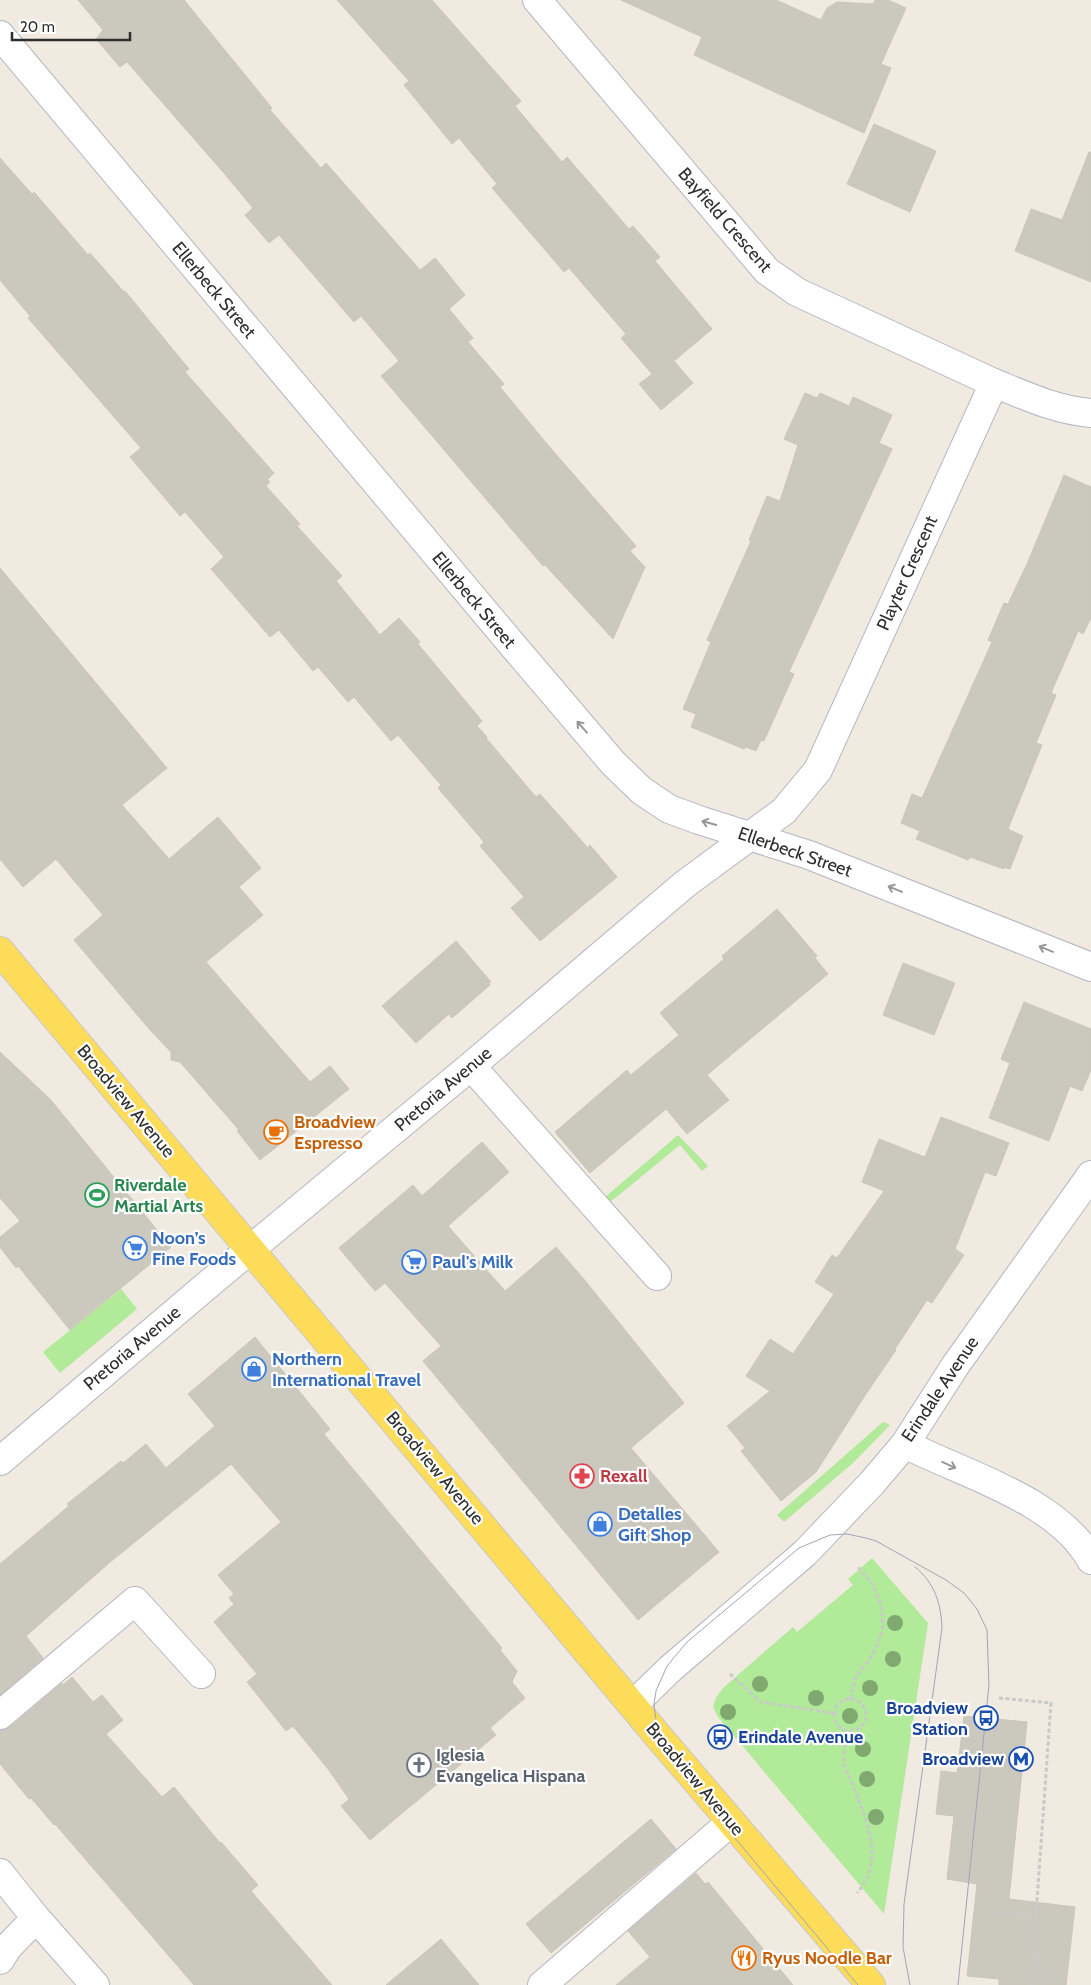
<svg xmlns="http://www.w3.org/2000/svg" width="1091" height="1985" viewBox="0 0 1091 1985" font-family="Cabin,sans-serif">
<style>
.green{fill:#b1ea99}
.building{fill:#cbc8be;stroke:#ccc6b9}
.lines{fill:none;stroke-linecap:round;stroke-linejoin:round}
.minor-casing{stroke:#b4b6c2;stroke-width:30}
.major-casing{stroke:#c9c9c9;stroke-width:30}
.path{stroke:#c9c9c9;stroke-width:3;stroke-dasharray:4 2.5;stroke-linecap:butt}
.minor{stroke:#fff;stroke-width:28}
.major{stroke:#fcdc59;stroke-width:28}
.tram{stroke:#a1a4b9;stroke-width:1}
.tree{fill:#80a970}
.oneway{stroke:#969696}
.labels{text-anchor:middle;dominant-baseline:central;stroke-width:4.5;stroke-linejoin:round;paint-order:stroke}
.street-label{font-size:18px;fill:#2e2e2e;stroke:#fff}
.food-label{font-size:18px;font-weight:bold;fill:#c56008;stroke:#fff;text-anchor:start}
.leisure-label{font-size:18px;font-weight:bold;fill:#27864d;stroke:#fff;text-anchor:start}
.shop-label{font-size:18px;font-weight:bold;fill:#366cbe;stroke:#fff;text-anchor:start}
.health-label{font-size:18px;font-weight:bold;fill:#be3a42;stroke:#fff;text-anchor:start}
.transit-label{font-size:18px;font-weight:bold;fill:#164399;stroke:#fff;text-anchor:end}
.worship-label{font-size:18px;font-weight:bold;fill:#5b616d;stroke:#fff;text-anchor:start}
</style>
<rect width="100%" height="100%" fill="#f0eae0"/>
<!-- green -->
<path class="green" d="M678 1135 708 1166 702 1171 680 1145 609 1203 604 1198Z
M121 1289 137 1309 60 1373 43 1352Z
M883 1422 890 1425 853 1463 784 1522 777 1515Z
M872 1558 928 1623 884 1914 718 1717 713 1707 716 1698 723 1688 793 1627 797 1632 853 1585 848 1579Z"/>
<!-- building -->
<path class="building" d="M78 0H184L272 108 270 110 321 168 326 163 420 270 435 258 465 295 449 309 473 338 468 342 504 384 500 387 547 444 636 546 630 551 645 567 613 639 545 565 543 566 381 376 399 361 361 316 354 322 279 235 269 243 245 215 253 208 223 172 127 62 120 67 96 39 103 30Z
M337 0H432L521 101 515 106 562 162 567 157 629 229 633 226 660 257 655 261 712 329 674 361 693 383 661 410 639 384 652 374 621 338 626 334 569 268 564 272 492 188 497 184 459 138 452 144 404 85 409 81Z
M621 0H776L821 20 827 8 837 2 873 4 875 0H888L906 8 881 64 891 68 864 133 694 55 702 37Z
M874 124 936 151 910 212 847 184Z
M1089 152H1091V282L1015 251 1031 209 1062 220Z
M0 158 32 194 34 192 88 255 90 253 124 292 125 291 189 369 185 372 274 473 267 480 270 482 266 486 300 524 297 526 342 576 336 581 380 635 399 618 420 642 418 644 482 721 477 726 487 737 486 738 536 797 540 794 588 848 590 845 617 877 540 941 511 908 524 897 480 846 484 842 438 788 441 785 398 735 391 741 354 697 348 702 318 667 313 671 279 630 270 637 211 569 224 557 185 512 180 516 130 457 141 448 28 318 30 316 0 280Z
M805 393 817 398 820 393 849 406 853 397 892 415 879 443 892 449 789 672 794 674 764 741 761 740 756 751 746 747 744 749 691 727 696 714 683 709 711 642 707 640 751 541 749 540 767 496 780 501 798 445 784 439Z
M1064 475 1091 487V618L1083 634 1078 631 1051 693 1056 695 1036 743 1042 745 1008 829 1023 836 1010 869 1004 867V869L970 857 968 860 916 839 920 831 901 823 912 794 922 798 992 642 988 640 1004 603 1008 604 1027 564Z
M0 568 167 768 122 805 169 859 218 817 261 868 239 887 263 915 206 962 310 1082 330 1066 349 1089 260 1160 237 1131 239 1130 180 1062 171 1060V1052L150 1030 74 940 103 915 56 859 23 887 0 859Z
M777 909 817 956 815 958 828 974 707 1075 729 1100 687 1134 666 1109 590 1173 555 1132 627 1070 631 1075 679 1035 660 1013 724 959 722 956Z
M456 941 491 982 489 983 490 985 452 1018 449 1014 416 1043 382 1006Z
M903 963 955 983 934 1035 883 1015Z
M1024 1002 1091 1029V1070L1082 1091 1070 1086 1049 1141 989 1118 1010 1063 1001 1059Z
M0 1052 50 1099 171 1247 70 1330 18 1266 16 1268 0 1247V1237L20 1221 0 1198Z
M941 1117 1009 1143 996 1176 985 1172 955 1249 964 1255 932 1303 927 1300 895 1349 896 1350 866 1394 816 1472 781 1501 741 1451 745 1448 727 1426 770 1391 746 1376 770 1339 793 1354 834 1294 815 1282 832 1255 837 1258 884 1191 862 1182 879 1139 925 1157Z
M482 1142 509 1172 448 1226 505 1291 556 1247 583 1278 684 1403 631 1448 719 1552 638 1620 423 1361 441 1346 385 1283 375 1291 339 1248 413 1185 422 1196Z
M255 1337 330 1429 324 1434 502 1648 500 1650 517 1671 512 1682 525 1698 490 1728 496 1735 370 1840 341 1806 349 1799 328 1769 293 1726 286 1731 247 1682 257 1674 214 1622 234 1604 229 1598 234 1594 218 1575 281 1522 231 1464 109 1563 26 1636 43 1658 0 1695V1564L69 1506 67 1504 121 1461 123 1463 146 1444 166 1468 215 1426 188 1394Z
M72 1677 93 1702 102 1695 123 1720 106 1734 162 1797 174 1787 220 1843 221 1842 258 1885 251 1891 332 1985H194L55 1824 54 1825 31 1798 29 1799 0 1764V1730L10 1727 62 1683 63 1685Z
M964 1716 1027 1722 1009 1899 1075 1907 1066 1985H999V1979L967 1976 977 1884 947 1879 954 1816 936 1814 941 1771 957 1773Z
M651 1819 676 1849 551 1953 526 1924Z
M696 1873 705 1884 708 1882 793 1985H616L650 1957 628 1931Z
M441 1939 479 1985H386Z"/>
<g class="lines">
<!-- minor casing -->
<g class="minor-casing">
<path id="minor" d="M537 0 767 271 797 292 994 383
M0 35 510 642 613 763 642 791 669 809 699 820 809 855 1091 967
M471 1066 657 1276
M905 1444C965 1475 1057 1499 1091 1560
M0 1461 211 1282 471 1066 685 884 784 811 818 770 994 383C1026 396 1056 410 1091 413
M634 1704 670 1669 805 1553 872 1483 905 1444 955 1366 1091 1175
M0 1715 135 1601 201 1674
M0 1873 36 1918 95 1985
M0 1960 8 1947 36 1918
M542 1985 731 1822"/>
</g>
<!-- major casing -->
<g class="major-casing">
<path id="major" d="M0 951 658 1736 871 1985"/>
</g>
<!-- path -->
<path class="path" d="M730 1674 761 1702 833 1713
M999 1698 1051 1703 1031 1985
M850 1699 856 1676 867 1663 878 1644 883 1626 881 1605 873 1585 857 1566
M834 1715a16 16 0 1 1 32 0a16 16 0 1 1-32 0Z
M845 1731C845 1741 843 1752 844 1762 845 1770 851 1780 854 1787 867 1822 885 1862 857 1893
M989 1912 1036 1916
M1035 1946 1043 1985"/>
<!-- minor -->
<use href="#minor" class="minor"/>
<!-- major -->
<use href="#major" class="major"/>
<!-- tram -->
<path class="tram" d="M858 1985 672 1763 658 1736 654 1704 656 1691 667 1666 687 1642 799 1548 830 1535 847 1534 866 1538 876 1541 946 1580 964 1593 977 1609 987 1630 989 1685 958 1985
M910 1985 903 1947 904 1904 942 1628C941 1604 935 1583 915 1567"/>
</g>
<!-- trees -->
<g class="tree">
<circle cx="895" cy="1623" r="8"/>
<circle cx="893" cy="1659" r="8"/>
<circle cx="760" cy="1684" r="8"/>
<circle cx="870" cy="1688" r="8"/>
<circle cx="816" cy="1698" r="8"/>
<circle cx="728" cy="1712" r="8"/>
<circle cx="850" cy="1716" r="8"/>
<circle cx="863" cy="1749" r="8"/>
<circle cx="867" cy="1779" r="8"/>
<circle cx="876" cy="1817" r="8"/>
</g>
<!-- one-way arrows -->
<defs><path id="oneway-shaft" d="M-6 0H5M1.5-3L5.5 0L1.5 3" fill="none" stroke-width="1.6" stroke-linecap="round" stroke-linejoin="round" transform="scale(1.25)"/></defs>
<g class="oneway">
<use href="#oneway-shaft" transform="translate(582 727) rotate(-131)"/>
<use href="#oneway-shaft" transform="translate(709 823) rotate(-164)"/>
<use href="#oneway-shaft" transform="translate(895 889) rotate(-158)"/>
<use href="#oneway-shaft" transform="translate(1046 949) rotate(-158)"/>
<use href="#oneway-shaft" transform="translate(949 1465) rotate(24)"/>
</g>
<!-- icons -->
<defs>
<g id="cafe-ring" transform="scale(1.25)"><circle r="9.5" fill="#fff" stroke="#e8710a" stroke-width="1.5"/><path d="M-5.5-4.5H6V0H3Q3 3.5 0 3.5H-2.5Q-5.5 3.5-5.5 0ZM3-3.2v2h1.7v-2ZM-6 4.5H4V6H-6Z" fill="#e8710a"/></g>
<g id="stadium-ring" transform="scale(1.25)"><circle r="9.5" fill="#fff" stroke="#2e9e5b" stroke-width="1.5"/><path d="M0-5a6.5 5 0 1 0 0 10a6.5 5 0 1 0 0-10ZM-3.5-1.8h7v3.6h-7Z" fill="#2e9e5b"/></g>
<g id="supermarket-ring" transform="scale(1.25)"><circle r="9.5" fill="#fff" stroke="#3f7fe0" stroke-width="1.5"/><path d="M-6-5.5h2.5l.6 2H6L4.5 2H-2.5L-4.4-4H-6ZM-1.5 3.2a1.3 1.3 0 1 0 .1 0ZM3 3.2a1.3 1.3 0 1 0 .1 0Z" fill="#3f7fe0"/></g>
<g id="shop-ring" transform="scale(1.25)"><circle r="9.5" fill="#fff" stroke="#3f7fe0" stroke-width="1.5"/><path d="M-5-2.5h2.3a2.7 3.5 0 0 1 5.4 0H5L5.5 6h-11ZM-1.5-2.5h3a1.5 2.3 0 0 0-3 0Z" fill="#3f7fe0"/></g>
<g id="pharmacy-ring" transform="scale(1.25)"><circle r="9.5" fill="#fff" stroke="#e0444e" stroke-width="1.5"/><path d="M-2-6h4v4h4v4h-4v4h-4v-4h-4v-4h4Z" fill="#e0444e"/></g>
<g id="bus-ring" transform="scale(1.25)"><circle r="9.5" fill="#fff" stroke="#1a4fb4" stroke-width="1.5"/><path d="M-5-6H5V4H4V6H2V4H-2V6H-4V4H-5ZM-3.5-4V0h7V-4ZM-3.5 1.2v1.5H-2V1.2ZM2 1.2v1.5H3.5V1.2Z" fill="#1a4fb4"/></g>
<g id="metro-ring" transform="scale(1.25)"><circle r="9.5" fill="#fff" stroke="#1a4fb4" stroke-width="1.5"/><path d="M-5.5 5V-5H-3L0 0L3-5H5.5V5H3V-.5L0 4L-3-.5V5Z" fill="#1a4fb4"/></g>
<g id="church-ring" transform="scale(1.25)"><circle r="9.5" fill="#fff" stroke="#6b7280" stroke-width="1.5"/><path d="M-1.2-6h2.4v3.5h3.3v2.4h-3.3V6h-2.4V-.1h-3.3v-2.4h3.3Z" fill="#6b7280"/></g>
<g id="restaurant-ring" transform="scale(1.25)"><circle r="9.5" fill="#fff" stroke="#e8710a" stroke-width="1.5"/><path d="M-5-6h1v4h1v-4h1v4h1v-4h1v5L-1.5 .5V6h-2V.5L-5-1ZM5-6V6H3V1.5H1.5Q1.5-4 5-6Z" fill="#e8710a"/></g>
</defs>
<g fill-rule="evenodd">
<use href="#cafe-ring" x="276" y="1132"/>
<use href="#stadium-ring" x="97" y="1195"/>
<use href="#supermarket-ring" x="135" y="1248"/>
<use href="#supermarket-ring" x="414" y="1262"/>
<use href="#shop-ring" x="254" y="1369"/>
<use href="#pharmacy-ring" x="582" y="1476"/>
<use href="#shop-ring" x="600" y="1524"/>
<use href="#bus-ring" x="986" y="1718"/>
<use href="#bus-ring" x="720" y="1737"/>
<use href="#metro-ring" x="1021" y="1759"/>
<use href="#church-ring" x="419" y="1765"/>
<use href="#restaurant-ring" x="744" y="1958"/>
</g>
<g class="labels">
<!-- street labels -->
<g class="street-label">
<text transform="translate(725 220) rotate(49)">Bayfield Crescent</text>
<text transform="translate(214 290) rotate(50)">Ellerbeck Street</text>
<text transform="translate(907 573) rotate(-66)">Playter Crescent</text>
<text transform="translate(474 600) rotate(50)">Ellerbeck Street</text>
<text transform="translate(795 852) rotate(19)">Ellerbeck Street</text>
<text transform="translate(443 1089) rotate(-40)">Pretoria Avenue</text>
<text transform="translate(126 1101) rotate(50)">Broadview Avenue</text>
<text transform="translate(132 1348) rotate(-40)">Pretoria Avenue</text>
<text transform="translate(940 1389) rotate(-56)">Erindale Avenue</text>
<text transform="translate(435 1468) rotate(50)">Broadview Avenue</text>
<text transform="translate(695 1779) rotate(50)">Broadview Avenue</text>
</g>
<!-- food labels -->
<g class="food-label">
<text x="294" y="1122">Broadview<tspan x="294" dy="21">Espresso</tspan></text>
<text x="762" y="1958">Ryus Noodle Bar</text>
</g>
<!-- leisure labels -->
<g class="leisure-label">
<text x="114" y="1185">Riverdale<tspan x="114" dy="21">Martial Arts</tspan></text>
</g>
<!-- shop labels -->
<g class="shop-label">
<text x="152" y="1238">Noon’s<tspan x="152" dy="21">Fine Foods</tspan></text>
<text x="432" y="1262">Paul's Milk</text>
<text x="272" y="1359">Northern<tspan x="272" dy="21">International Travel</tspan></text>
<text x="618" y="1514">Detalles<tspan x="618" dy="21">Gift Shop</tspan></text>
</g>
<!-- health labels -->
<g class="health-label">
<text x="600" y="1476">Rexall</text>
</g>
<!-- transit labels -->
<g class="transit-label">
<text x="968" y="1708">Broadview<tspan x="968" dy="21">Station</tspan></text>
<text x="738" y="1737" text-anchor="start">Erindale Avenue</text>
<text x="1004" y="1759">Broadview</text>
</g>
<!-- worship labels -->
<g class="worship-label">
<text x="436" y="1755">Iglesia<tspan x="436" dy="21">Evangelica Hispana</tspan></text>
</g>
</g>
<!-- scale -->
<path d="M12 32v8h118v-8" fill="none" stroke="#2e2e2e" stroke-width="2.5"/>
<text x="20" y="32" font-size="15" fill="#2e2e2e" stroke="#ffffff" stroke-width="4" paint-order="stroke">20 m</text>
</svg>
